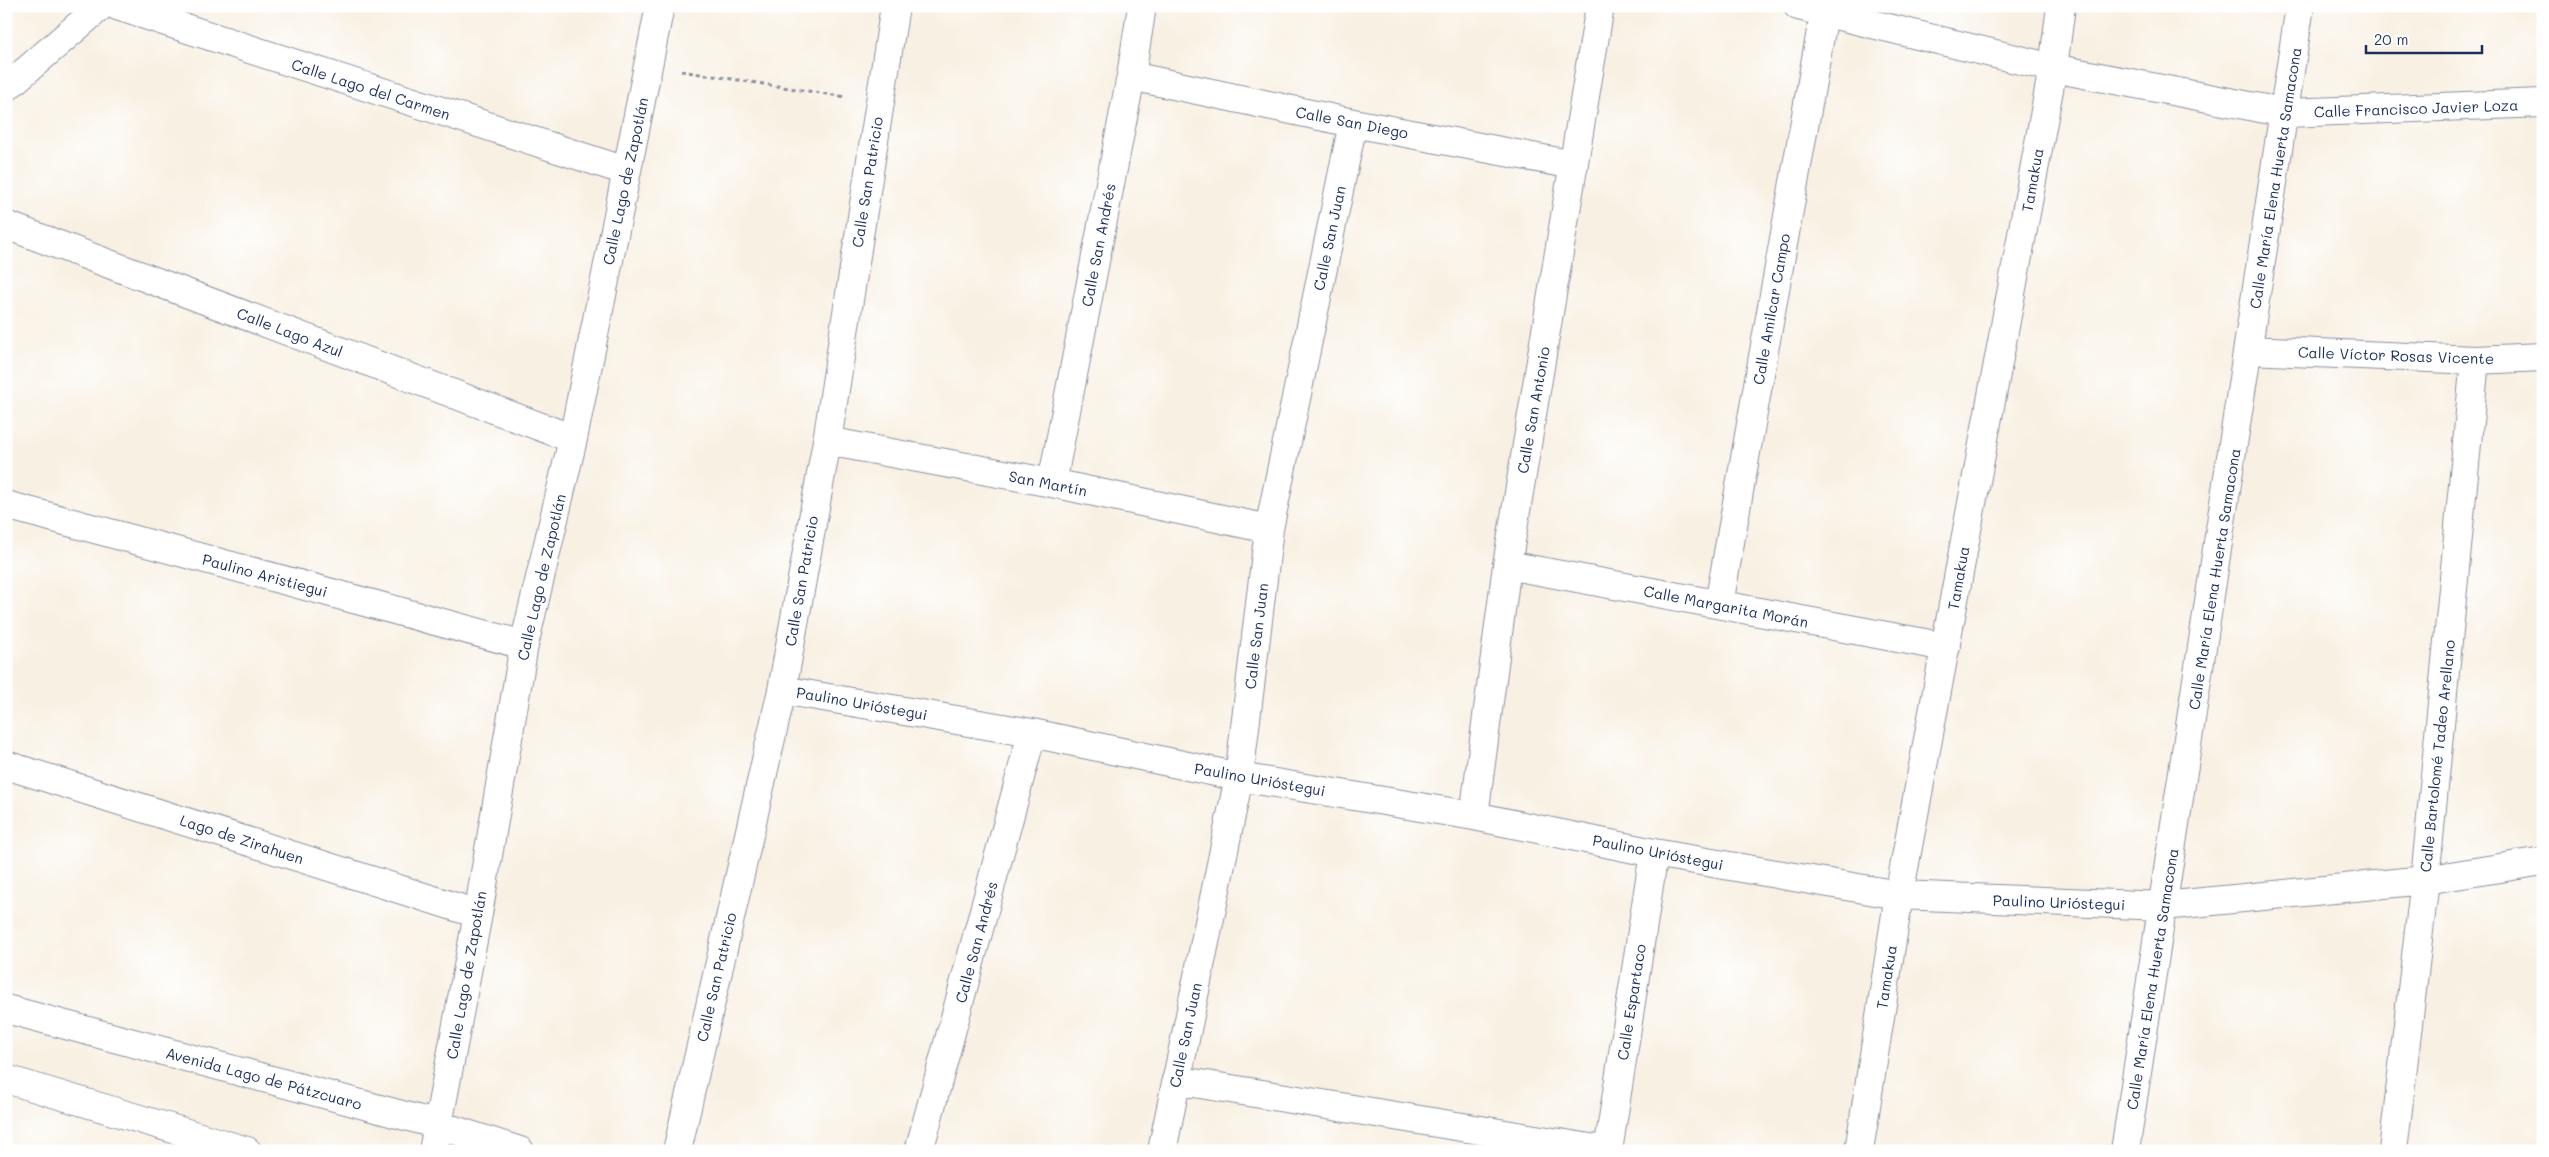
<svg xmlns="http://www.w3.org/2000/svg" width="2549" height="1157" viewBox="0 0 2549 1157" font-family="Mali,sans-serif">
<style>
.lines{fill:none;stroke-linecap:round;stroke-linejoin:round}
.minor-casing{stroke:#8a90a0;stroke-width:30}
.path{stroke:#8a90a0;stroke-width:3;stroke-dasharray:4 4;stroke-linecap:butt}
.minor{stroke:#fff;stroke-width:28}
.labels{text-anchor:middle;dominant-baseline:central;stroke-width:4;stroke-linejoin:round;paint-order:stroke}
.street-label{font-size:15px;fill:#1b2f5e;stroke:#fff}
</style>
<rect width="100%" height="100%" fill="#fff"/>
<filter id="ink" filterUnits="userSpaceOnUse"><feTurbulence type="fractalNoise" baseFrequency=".02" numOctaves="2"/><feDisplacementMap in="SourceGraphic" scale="10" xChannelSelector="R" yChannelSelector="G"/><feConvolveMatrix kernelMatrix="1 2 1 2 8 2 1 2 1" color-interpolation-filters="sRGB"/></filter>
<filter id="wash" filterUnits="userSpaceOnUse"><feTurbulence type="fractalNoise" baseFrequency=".0096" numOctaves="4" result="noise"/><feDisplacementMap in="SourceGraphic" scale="20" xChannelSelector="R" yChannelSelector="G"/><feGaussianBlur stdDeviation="1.12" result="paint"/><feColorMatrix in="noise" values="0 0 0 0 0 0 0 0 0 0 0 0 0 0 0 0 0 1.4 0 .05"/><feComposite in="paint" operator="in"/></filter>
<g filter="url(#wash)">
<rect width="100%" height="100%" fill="#f8f0e2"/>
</g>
<g filter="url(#ink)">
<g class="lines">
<!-- minor casing -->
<g class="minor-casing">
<path id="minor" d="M117 6 626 171
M1798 6 2053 68 2286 113 2543 103
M1131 76 1353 123 1574 165
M6 88 101 6
M6 225 573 439
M2249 350 2475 360 2543 357
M827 441 1052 483 1269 529
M1052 483 1131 76 1142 6
M6 505 524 645
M1507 565 1946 647
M1719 604 1824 14
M782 690 1032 733 1239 777 1474 816 1654 853 1899 895 2163 906 2425 880 2543 861
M6 765 478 914
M1474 816 1507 565 1600 6
M6 1009 439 1125 520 1151
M6 1079 247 1151
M1176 1080 1608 1151
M433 1151 478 914 524 645 573 439 660 6
M677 1151 782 690 827 441 895 6
M919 1151 1032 733
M1162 1151 1239 777 1269 529 1353 123
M1608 1151 1654 853
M1859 1151 1899 895 2053 68 2061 6
M2125 1151 2300 6
M2393 1151 2425 880 2475 360"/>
</g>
<!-- path -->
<path class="path" d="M681 71 846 97"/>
<!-- minor -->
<use href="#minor" class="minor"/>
</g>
</g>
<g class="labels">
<!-- street labels -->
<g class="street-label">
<text transform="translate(371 89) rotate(18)">Calle Lago del Carmen</text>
<text transform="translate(2416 108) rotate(-2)">Calle Francisco Javier Loza</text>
<text transform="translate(1352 122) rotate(11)">Calle San Diego</text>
<text transform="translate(2275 178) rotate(-81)">Calle María Elena Huerta Samacona</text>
<text transform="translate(2032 180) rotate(-80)">Tamakua</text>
<text transform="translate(625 181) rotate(-78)">Calle Lago de Zapotlán</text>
<text transform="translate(867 182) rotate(-81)">Calle San Patricio</text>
<text transform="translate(1329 238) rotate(-78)">Calle San Juan</text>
<text transform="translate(1098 245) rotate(-79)">Calle San Andrés</text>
<text transform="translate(1771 309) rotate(-80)">Calle Amilcar Campo</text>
<text transform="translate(290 332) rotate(21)">Calle Lago Azul</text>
<text transform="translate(2396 355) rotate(2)">Calle Víctor Rosas Vicente</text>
<text transform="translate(1533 410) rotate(-80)">Calle San Antonio</text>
<text transform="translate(1048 483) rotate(11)">San Martín</text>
<text transform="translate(265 575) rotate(15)">Paulino Aristiegui</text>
<text transform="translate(541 577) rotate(-77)">Calle Lago de Zapotlán</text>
<text transform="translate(1958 578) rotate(-80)">Tamakua</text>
<text transform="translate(2214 579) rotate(-81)">Calle María Elena Huerta Samacona</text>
<text transform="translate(801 581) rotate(-80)">Calle San Patricio</text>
<text transform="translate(1726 606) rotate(11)">Calle Margarita Morán</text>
<text transform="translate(1256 636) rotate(-83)">Calle San Juan</text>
<text transform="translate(862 703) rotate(10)">Paulino Urióstegui</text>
<text transform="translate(2437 756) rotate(-84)">Calle Bartolomé Tadeo Arellano</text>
<text transform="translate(1260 779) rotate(10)">Paulino Urióstegui</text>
<text transform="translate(242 839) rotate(18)">Lago de Zirahuen</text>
<text transform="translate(1658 852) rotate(11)">Paulino Urióstegui</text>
<text transform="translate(2059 902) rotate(2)">Paulino Urióstegui</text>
<text transform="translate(976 942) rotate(-75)">Calle San Andrés</text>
<text transform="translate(466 975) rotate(-80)">Calle Lago de Zapotlán</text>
<text transform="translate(716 977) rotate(-77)">Calle San Patricio</text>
<text transform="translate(1886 977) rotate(-81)">Tamakua</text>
<text transform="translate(2152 979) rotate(-81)">Calle María Elena Huerta Samacona</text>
<text transform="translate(1631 1002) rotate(-81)">Calle Espartaco</text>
<text transform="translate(1185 1035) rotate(-78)">Calle San Juan</text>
<text transform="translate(264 1078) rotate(15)">Avenida Lago de Pátzcuaro</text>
</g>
</g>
<!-- margin -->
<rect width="2549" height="1157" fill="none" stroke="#fff" stroke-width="25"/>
<!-- scale -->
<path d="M2366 45v8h116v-8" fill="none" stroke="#1b2f5e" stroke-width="2.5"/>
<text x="2374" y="45" font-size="15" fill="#1b2f5e" stroke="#ffffff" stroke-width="4" paint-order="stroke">20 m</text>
</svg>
